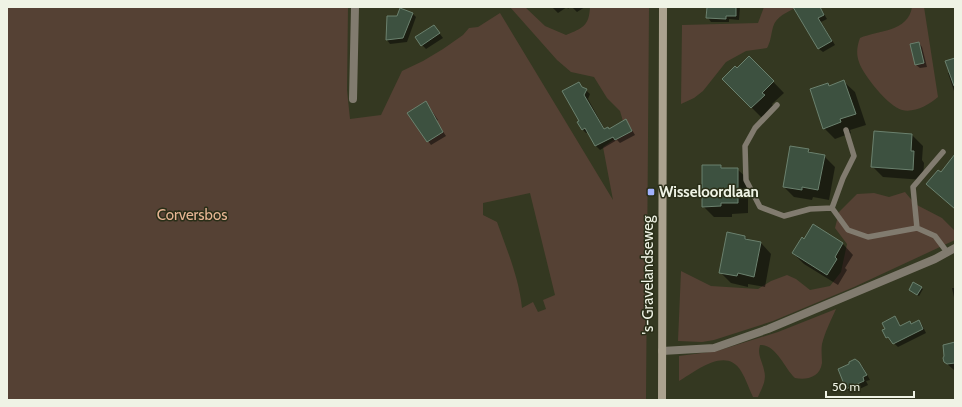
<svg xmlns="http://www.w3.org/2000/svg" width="962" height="407" viewBox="0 0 962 407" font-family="Cabin,sans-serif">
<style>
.green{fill:#554134;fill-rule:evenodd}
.shadow{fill:#0007}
.building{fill:#3d5140;stroke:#6b816e}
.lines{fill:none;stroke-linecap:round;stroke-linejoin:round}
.lane{stroke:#817b6f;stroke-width:5.5}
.street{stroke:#817b6f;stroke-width:8}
.secondary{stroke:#aba28f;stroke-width:8}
.poi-dot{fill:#a2b2fd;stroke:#2a2e18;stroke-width:1.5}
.labels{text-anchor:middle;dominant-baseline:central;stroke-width:3;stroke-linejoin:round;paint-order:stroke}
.poi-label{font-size:15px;font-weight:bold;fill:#eff3e5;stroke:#2a2e18;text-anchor:start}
.park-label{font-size:15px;fill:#e6b593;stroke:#2a2e18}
.street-label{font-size:15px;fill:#eff3e5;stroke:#2a2e18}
</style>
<rect width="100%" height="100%" fill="#343821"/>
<!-- green -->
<path class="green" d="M7 7H348L347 90 350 119 381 115 402 71 423 61 443 49 463 35 469 28 478 27 500 13 613 200 603 147 615 139 625 128 620 111 607 98 594 77 571 72 557 60 510 7H525L545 26 566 35C583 28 589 26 590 7H649L646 400H7ZM530 193 555 295 543 300 546 309 538 312 533 302 522 308C519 278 507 250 497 222L483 215V203Z
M764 7H797C788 12 776 16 773 27 771 34 771 41 767 48L746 51 726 62 703 91 694 98 681 104 682 25 758 23Z
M912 7H924L938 97C929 105 914 113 902 110 889 107 863 75 859 62 856 54 857 46 860 38 879 30 908 32 912 7Z
M905 192 915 204 942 218 955 231V240L854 287 773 321 714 340 702 342 678 341 681 271 711 286 758 289 771 281 787 275 796 279 810 290 830 286 841 272 847 244 835 228 839 212 857 194 874 193 889 197Z
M836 309C831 320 825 332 822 344 821 350 822 357 822 363 820 378 806 380 795 378 784 368 777 345 760 345 757 355 762 360 764 370 767 380 762 388 758 397H753C749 389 746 379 741 371 726 346 696 371 679 381V356L717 351 778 332Z"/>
<!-- shadow -->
<path class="shadow" d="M552 7H570L568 9 567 7 558 13Z
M572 7H585L577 12Z
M706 7H740L739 20 729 19V22H711L706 15Z
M800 7H820L827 19 821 22 835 45 823 52 819 49 795 10Z
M412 13 416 17 407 42 390 44 387 40 388 17H398Z
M437 30 443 38 426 49 422 45Z
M919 43 922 47 927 67 920 68 916 65Z
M749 57 784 93 772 104 774 107 762 118 723 79 737 69Z
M955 59V94L948 73H950Z
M844 82 855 92 866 125 850 130 851 133 835 139 824 128 827 84 830 87Z
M578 83 590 94 588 99 605 130H609L626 121 629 125 635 135 620 143 617 140 600 150 596 146 588 132 586 133 582 129 580 121Z
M426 102 438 120 436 121 446 136 431 145 428 141Z
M912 135 923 146 922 160 924 163 923 180 883 177 872 166Z
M809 150 812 154 824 156 835 167 829 200 813 197 812 200 794 197 784 187Z
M721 166 723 169H737L748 179V213L732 214V217H714L703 206Z
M814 226 843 244 853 255 845 268 847 270 838 285 804 264 793 253 805 240Z
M745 237 749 240 761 243 771 254 765 287 748 284V287L731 283 720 272Z
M921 288 923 289 919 296 912 291Z
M952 288H955V302Z
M895 317 901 326 909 322 912 325 919 321 922 325 926 333 898 347 887 337 886 329Z
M955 345V369L954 370 945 362Z
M858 362 863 367 870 380 866 381 868 385 851 393 847 389 839 370Z"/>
<!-- building -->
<path class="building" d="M707 7H736V16H726V19L706 18Z
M793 7H820L824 15 818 18 832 41 818 49Z
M400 8 413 13 403 38 386 40 387 16H397Z
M434 25 440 33 421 46 415 37Z
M919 42 924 63 915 65 910 44Z
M749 56 774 81 762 93 765 95 751 108 722 79 735 66 737 68Z
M955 58V86H954L945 61Z
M844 80 856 114 840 119 841 122 823 129 810 89 828 83 829 86Z
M579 82 582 87 587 89 584 95 604 129 608 127 609 129 626 119 632 131 615 140 613 137 595 146 585 128 582 130 577 122 579 121 562 91Z
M426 101 443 132 427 142 407 113Z
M874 131 912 134 911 151H914L913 170 871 167Z
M790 146 809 149 808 152 825 155 818 190 802 187V190L783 187Z
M955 154V209L926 184 938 170 941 172Z
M702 165H721V168H738V203H721V206L702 207Z
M813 224 843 243 835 257 837 259 827 275 792 253 802 237 804 239Z
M727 232 745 236V239L761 242 754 277 738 273 737 276 719 273Z
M913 282 922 287 917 295 909 290Z
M895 316 900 326 910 321 911 324 919 320 923 329 893 344 888 337 886 338 882 330 885 329 882 323Z
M955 342V363L947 364 944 362 943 358 944 356 943 345Z
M855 359 859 362 867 375 863 377 864 381 846 389 838 369 849 364V362Z"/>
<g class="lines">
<!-- lane -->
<path class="lane" d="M777 105 755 128 745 146 746 180 760 207 784 216 810 209 832 208
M846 130 854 156 843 178 832 208 848 230 868 237 917 228
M943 152 913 187 917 228 935 236 947 252"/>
<!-- street -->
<path class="street" d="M353 99 355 7
M662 351 714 348 768 329 935 259 955 248"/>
<!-- secondary -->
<path class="secondary" d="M662 400 663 7"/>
</g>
<!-- markers -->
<rect class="poi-dot" x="647" y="188" width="8" height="8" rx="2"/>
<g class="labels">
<!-- poi labels -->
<g class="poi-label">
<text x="659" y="192">Wisseloordlaan</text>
</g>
<!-- park labels -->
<g class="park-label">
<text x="192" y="215">Corversbos</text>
</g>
<!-- street labels -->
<g class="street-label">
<text transform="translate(648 275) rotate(-90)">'s-Gravelandseweg</text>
</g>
</g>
<!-- border -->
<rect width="962" height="407" fill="none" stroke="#eff3e5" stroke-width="16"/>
<!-- scale -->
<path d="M826 391v6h88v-6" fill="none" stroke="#eff3e5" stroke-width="2"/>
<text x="832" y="391" font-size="12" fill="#eff3e5" stroke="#2a2e18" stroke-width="3" paint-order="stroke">50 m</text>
</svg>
